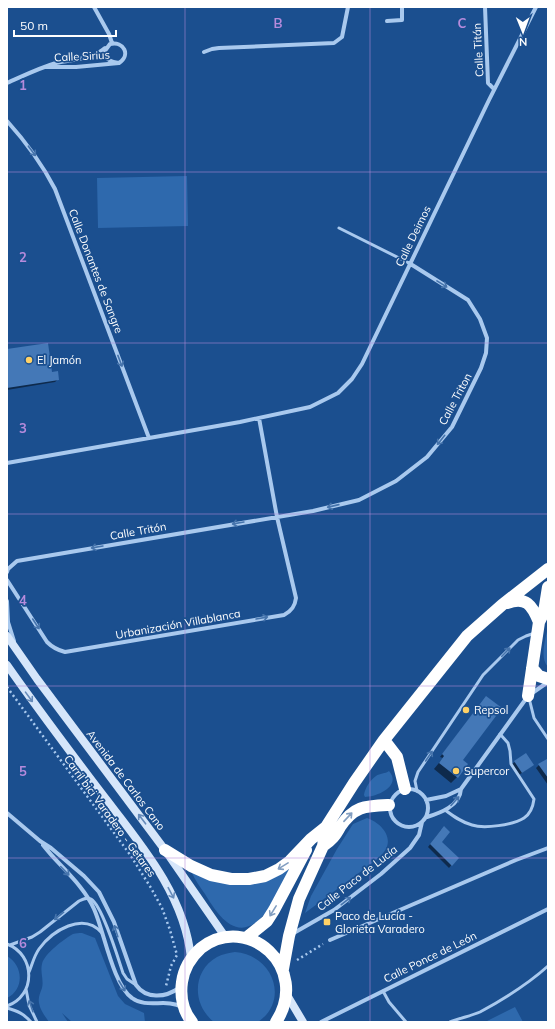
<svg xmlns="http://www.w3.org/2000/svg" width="555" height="1029" viewBox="0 0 555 1029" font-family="Mulish,sans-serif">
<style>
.green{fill:#2e69ad}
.shadow{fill:#0007}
.building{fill:#4478b7}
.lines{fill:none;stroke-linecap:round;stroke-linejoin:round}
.path{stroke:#a9c9ee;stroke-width:2.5;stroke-dasharray:2 3;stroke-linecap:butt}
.lane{stroke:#a9c9ee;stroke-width:3}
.street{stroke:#a9c9ee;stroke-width:4}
.secondary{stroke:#d6e6fa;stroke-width:8}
.highway{stroke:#fff;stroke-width:12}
.oneway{stroke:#4674ac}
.oneway2{stroke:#668bba}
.oneway3{stroke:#829ec1}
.grid{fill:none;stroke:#b68bdc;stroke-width:1;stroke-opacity:0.55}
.poi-dot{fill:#ffd166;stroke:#1b4f8f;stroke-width:1.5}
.labels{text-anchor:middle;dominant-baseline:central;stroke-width:3.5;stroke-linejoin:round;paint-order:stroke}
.street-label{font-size:11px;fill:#fff;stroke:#1b4f8f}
.poi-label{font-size:11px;fill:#fff;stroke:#1b4f8f;text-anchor:start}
.grid-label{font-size:13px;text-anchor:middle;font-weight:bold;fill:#b68bdc;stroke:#1b4f8f;stroke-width:3.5;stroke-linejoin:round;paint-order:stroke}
</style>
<rect width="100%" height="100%" fill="#1b4f8f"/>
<!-- green -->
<path class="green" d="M187 176 188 226 98 228 97 178Z
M548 626V667C539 658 546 638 548 626Z
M389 771C402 786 377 797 365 797L364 795C365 788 370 780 376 776 380 773 385 774 389 771Z
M367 818C379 822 393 835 386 849 383 854 379 857 375 861L305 913 311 896 337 849 353 824Z
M287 870H289C281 885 273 906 261 918 236 943 217 914 205 894 200 887 195 880 192 873L273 877Z
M82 933 95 938 118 996 125 1004 144 1013 145 1022H72L62 1013 68 1022H49C45 1016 40 1010 39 1003 38 997 40 994 42 988 44 980 40 972 42 964 44 954 64 939 73 934 76 933 79 933 82 933Z
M235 952C273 955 290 1000 258 1022H214C192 1005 192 971 217 957 223 954 229 953 235 952Z
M7 956C23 965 25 989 7 998Z
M515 1007 523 1022H485Z"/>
<!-- shadow -->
<path class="shadow" d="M7 350 52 373 58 379 55 382 7 390Z
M484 700 461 760 457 777 451 783 434 769 443 758 440 757Z
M548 761V785L536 768 539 765Z
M515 762 530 767 519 775 512 764Z
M441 830V842L457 858 449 868 428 847Z"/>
<!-- building -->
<path class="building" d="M48 343 52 372 58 371 59 380 7 388V349Z
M486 696 502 708 463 760 468 764 458 778 439 763 444 756 442 754Z
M526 753 534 765 522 773 514 761Z
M547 759 548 760V778L538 764Z
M444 826 450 832 442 842 459 858 452 866 430 844Z"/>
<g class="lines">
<!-- path -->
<path class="path" d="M7 687 131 856 151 888 162 908 170 930 177 955 171 966 166 986
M297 960 323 944"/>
<!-- lane -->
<path class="lane" d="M339 228 409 263
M529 698 534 718 548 739
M417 791 415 781 418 772 483 675 518 640 526 636 535 633
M445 810C453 816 461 822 472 825 484 829 513 825 524 818 530 814 533 807 534 799L511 764 510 751 508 743 500 734
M7 944C36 955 36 996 7 1006
M10 945 32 937 40 932 79 901C83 899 87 897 91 899 102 905 118 958 123 973L127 979 136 985
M29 972C32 965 34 956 39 949 52 931 83 911 102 933
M26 989 29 1005 37 1022
M383 991 389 1002 406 1022
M7 1008C18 1011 24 1014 31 1022
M450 1022C460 1018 471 1016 480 1012 504 999 528 984 548 966"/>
<!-- street -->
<path class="street" d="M94 7 109 34 112 43
M485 7 488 83 494 89
M387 21 402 20V7
M204 52 212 49 219 48 334 43 342 37 348 7
M46 67H76L119 63C131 55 124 41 110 44L104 52C106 60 111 62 119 63
M7 83C23 76 39 68 56 63 73 59 91 60 105 48
M7 121C26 142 42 164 55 189L149 438
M7 463 240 422 310 407 338 393 352 379 362 364 489 100 536 7
M7 572 8 569 17 561 313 511 359 500 396 481 427 457 452 427 481 368 486 353 487 338 480 319 468 300 409 263
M7 580 47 642C52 647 57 650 65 652L284 615C292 611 295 606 296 598L277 517 259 418
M7 601 8 622 14 641
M390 808a19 19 0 1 1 38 0a19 19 0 1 1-38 0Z
M426 800 446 796 461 789 528 696 548 682
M7 813 40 841 51 848 84 876 99 892 114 922 136 985C146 999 165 998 179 988
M427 817C440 813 460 806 461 789
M43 845C59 866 83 884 94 909 104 931 113 985 132 998 147 1009 166 998 182 1007
M292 934 334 910 381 874 410 848 419 835 422 822
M330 940 516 860 548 848
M321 1022 548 909"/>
<!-- secondary -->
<path class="secondary" d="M7 636 37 679 165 850 226 938
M7 665C37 708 68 749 99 790 137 840 185 893 191 959
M287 995 303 1022"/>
<!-- highway -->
<path class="highway" d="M507 603C526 596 532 605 539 622
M532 668 539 676 548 679
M528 696 539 622 544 612 548 587
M384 740 397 757 405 789
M323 846C332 840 335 836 340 827 354 806 365 806 389 805
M165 850 191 866 211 875 231 879H249L265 876 279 869 290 861 311 839 326 827 354 783 384 740 467 636 502 605 548 569
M246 938 267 921 274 910 306 850
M283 969 289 936 299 899 323 846 326 827
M192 1022C183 1011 180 996 182 982 184 968 191 957 201 948 248 912 311 968 276 1022"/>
</g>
<!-- one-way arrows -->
<defs><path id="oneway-shaft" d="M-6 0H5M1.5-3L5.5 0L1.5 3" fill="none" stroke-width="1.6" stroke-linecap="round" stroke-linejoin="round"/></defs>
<g class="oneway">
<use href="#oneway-shaft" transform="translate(32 151) rotate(53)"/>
<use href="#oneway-shaft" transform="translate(442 284) rotate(32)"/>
<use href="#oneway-shaft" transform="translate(120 361) rotate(69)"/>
<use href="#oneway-shaft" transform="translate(441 440) rotate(129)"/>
<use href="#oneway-shaft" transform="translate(333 506) rotate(167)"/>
<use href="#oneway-shaft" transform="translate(238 523) rotate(170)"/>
<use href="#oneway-shaft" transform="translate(97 547) rotate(170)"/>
<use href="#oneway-shaft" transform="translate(262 618) rotate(-10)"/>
<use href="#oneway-shaft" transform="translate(36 624) rotate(57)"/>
<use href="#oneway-shaft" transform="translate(506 652) rotate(-46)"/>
<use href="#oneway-shaft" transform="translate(429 756) rotate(-56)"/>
<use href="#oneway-shaft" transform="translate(455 801) rotate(-48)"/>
<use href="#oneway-shaft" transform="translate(65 871) rotate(46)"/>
<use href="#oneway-shaft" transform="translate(346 901) rotate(-38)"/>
<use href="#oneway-shaft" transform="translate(59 916) rotate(141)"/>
<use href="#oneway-shaft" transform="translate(116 931) rotate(-108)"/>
<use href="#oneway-shaft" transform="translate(122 986) rotate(59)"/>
<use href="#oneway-shaft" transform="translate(31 1006) rotate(-109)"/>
</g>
<g class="oneway2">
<use href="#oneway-shaft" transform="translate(29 697) rotate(54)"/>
<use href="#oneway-shaft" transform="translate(142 819) rotate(-127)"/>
<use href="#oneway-shaft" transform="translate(171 893) rotate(62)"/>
</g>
<g class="oneway3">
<use href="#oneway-shaft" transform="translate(348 817) rotate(-47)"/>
<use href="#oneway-shaft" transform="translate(283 866) rotate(148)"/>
<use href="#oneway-shaft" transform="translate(273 911) rotate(122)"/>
</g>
<!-- grid -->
<path class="grid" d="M185 7V1022M370 7V1022M7 172H548M7 343H548M7 514H548M7 686H548M7 858H548"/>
<!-- markers -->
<g class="poi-dot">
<circle cx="29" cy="360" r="4"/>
<circle cx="466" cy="710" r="4"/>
<circle cx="456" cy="771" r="4"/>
<rect x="323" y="918" width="8" height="8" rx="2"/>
</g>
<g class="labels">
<!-- street labels -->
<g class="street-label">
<text transform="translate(478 50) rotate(-93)">Calle Titán</text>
<text transform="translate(82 56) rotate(-3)">Calle Sirius</text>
<text transform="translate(413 236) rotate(-64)">Calle Deimos</text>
<text transform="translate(96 271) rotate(69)">Calle Donantes de Sangre</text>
<text transform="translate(455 399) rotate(-62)">Calle Triton</text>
<text transform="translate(138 531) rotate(-10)">Calle Tritón</text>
<text transform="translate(178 624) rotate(-10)">Urbanización Villablanca</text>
<text transform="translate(126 780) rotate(53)">Avenida de Carlos Cano</text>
<text transform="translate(110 816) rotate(54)">Carril bici Varadero - Getares</text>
<text transform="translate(357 878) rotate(-38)">Calle Paco de Lucía</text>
<text transform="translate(430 957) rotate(-26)">Calle Ponce de León</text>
</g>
<!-- poi labels -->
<g class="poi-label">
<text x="37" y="360">El Jamón</text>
<text x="474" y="710">Repsol</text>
<text x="464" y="771">Supercor</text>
<text x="335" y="916">Paco de Lucía -<tspan x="335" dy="13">Glorieta Varadero</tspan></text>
</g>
</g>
<g class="grid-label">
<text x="278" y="28">B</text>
<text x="462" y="28">C</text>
<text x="23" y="90">1</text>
<text x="23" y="262">2</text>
<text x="23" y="433">3</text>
<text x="23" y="605">4</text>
<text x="23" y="776">5</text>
<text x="23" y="948">6</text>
</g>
<!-- border -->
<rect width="555" height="1029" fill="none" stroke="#ffffff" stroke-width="16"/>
<!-- north arrow -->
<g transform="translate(523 32) rotate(179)" stroke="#1b4f8f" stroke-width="3" paint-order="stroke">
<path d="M0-3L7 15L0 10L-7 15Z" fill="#ffffff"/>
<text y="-6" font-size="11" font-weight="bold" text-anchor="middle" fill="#ffffff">N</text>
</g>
<!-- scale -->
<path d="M14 30v6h102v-6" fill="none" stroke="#ffffff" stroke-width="2"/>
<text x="20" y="30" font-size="12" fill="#ffffff" stroke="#1b4f8f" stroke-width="3" paint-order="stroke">50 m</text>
</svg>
